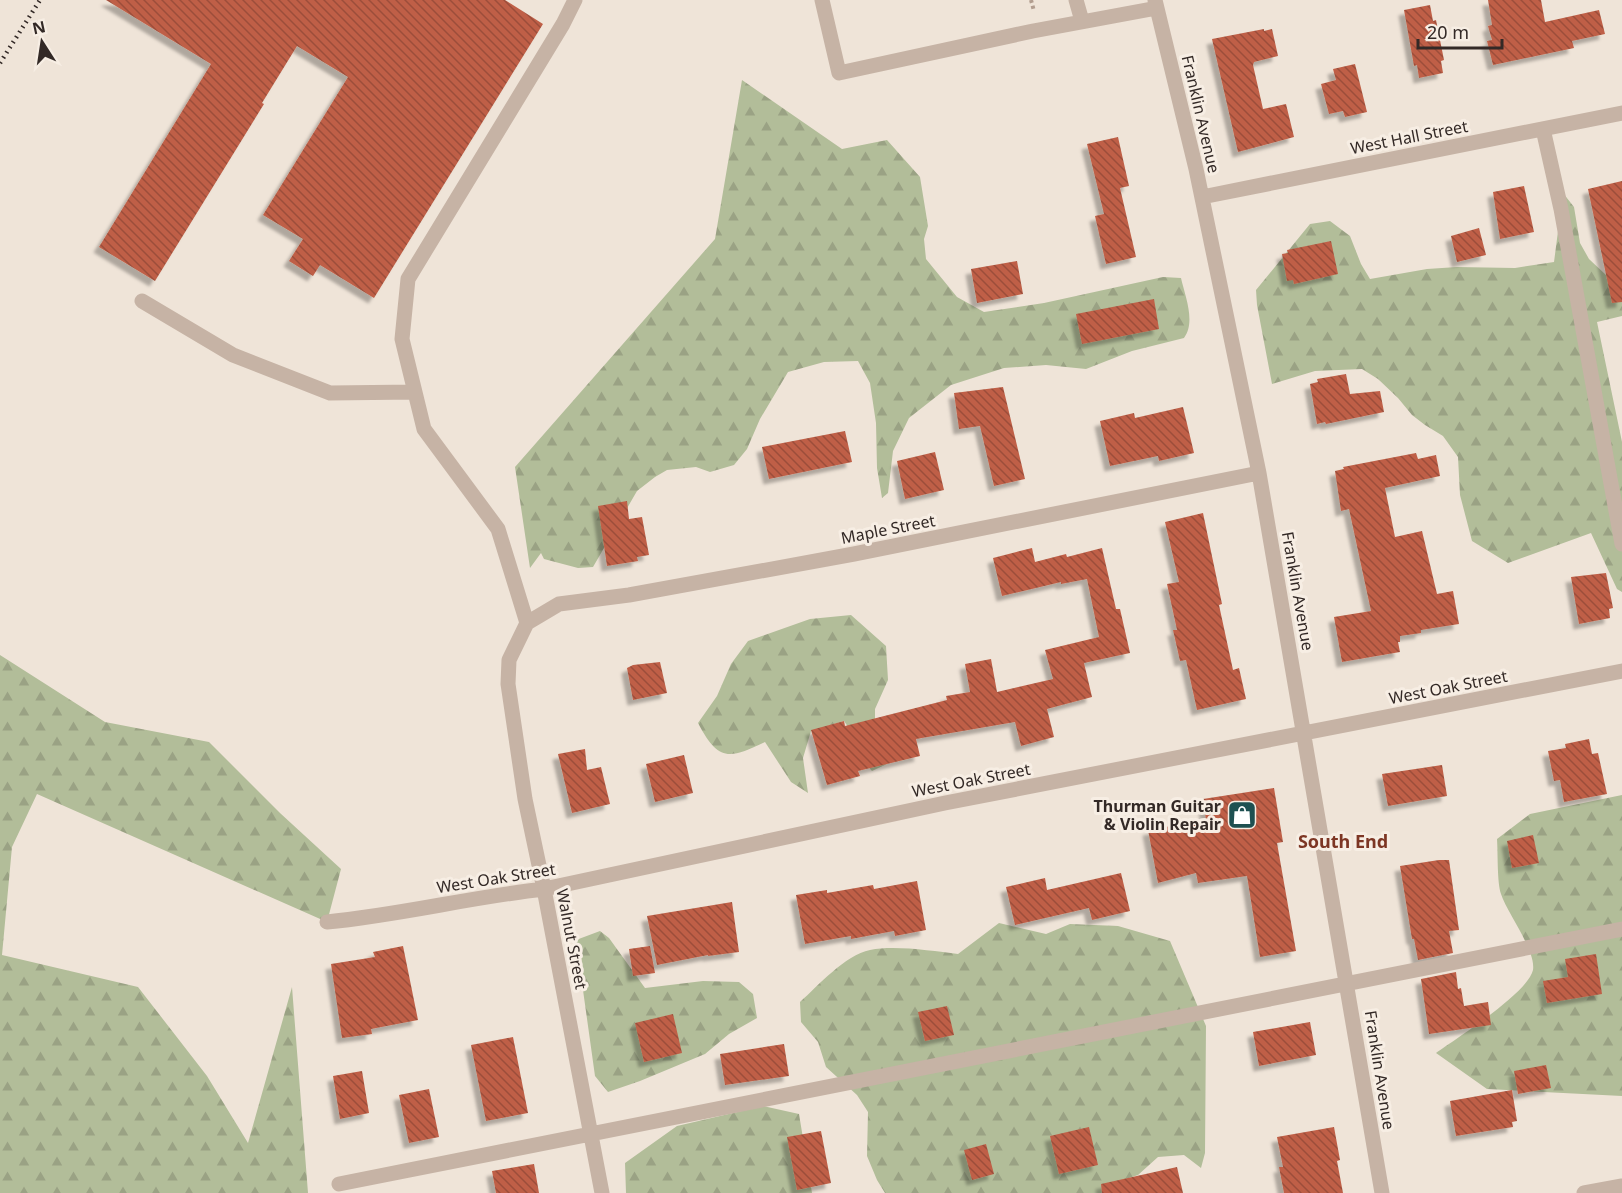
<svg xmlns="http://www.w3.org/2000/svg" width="1622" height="1193" viewBox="0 0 1622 1193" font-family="'Noto Sans',sans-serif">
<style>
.forest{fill:url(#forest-firs)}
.building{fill:url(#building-back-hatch);filter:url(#shadow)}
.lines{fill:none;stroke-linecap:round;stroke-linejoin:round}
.path{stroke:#b29d8f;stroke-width:4;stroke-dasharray:3 3;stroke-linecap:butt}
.minor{stroke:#c6b3a5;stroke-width:15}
.rail{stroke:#332926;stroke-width:4.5;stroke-dasharray:1.5 4.5;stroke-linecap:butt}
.labels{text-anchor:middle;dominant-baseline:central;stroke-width:6;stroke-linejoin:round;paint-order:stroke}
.street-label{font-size:16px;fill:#332926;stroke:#f7eee4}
.poi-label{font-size:16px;font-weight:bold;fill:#332926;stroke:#f7eee4;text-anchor:end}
.neighbourhood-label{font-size:18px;font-weight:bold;fill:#7d3624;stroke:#f7eee4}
</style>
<defs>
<pattern id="forest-firs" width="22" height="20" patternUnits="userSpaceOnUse" patternTransform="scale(1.5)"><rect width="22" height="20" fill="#b2bd99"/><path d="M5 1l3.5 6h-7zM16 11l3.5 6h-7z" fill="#9aa284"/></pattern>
<pattern id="building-back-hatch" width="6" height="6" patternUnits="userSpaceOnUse" patternTransform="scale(1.5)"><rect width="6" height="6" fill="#bf5f46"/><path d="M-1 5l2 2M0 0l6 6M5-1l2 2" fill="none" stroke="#9c4e3a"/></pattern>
<filter id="shadow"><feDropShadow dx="-5.5" dy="5.5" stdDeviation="1.5" flood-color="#0004"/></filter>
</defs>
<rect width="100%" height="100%" fill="#efe4d8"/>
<!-- forest -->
<path class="forest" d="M742 80 842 149 887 140 920 177 928 226 924 239 926 259 957 297 984 312 1044 303 1163 277 1181 278C1185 296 1196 322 1184 338L1132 351 1086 369 1046 365 1004 368 951 385 909 418 893 451 888 493 882 498 877 468 876 423 870 383 858 361 824 362 788 372 760 419 747 449 734 465 710 472 696 467 667 470 655 477 637 491 593 567 578 568 544 559 541 553 530 568 515 467 715 239Z
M1563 193 1574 207 1580 243 1589 259 1606 275 1622 272V316L1597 322 1622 442V592L1617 589 1591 533 1508 563 1472 541 1460 495 1458 457 1443 436 1425 425 1412 415 1398 398 1378 379 1362 369 1315 371 1272 384 1257 305 1256 290 1310 224 1330 221 1350 236 1361 264 1370 279 1427 269 1457 267 1515 268 1554 262Z
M851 615 886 646 888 680 875 709V734L887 764 872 771 862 760 857 740 844 721 811 731 803 758 808 793 791 782 765 742C728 760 718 761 698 723L717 696 731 664 748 641 810 619Z
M0 655 105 722 209 742 280 813 341 869 327 922 37 794 12 847 2 955 138 987 207 1076 248 1143 292 987 308 1193H0Z
M1622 795V1096L1487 1089 1436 1053C1457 1038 1528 993 1533 970 1536 950 1507 913 1501 894 1497 882 1498 854 1497 839L1530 814Z
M999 923 1046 934 1070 924 1118 926 1170 941 1206 1026 1205 1153 1201 1168 1184 1155 1158 1157 1138 1175 1111 1184 1102 1193H885L877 1180 867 1156 868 1112 857 1095 826 1067 818 1042 801 1022 800 1002C818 986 845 955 870 950 895 945 932 951 958 954Z
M600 931 609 938 645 988 703 981 739 982 753 994 757 1018 729 1034 705 1054 640 1081 608 1092 595 1076 576 940Z
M763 1106 799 1114 812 1193H626L625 1163 677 1126Z"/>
<!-- building -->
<path class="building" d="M106 0H505L543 24 374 298 320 265 313 276 289 261 303 239 263 215 348 77 297 46 262 103 264 104 155 281 99 247 211 64Z
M1488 0H1541L1545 22 1599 10 1605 34 1572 41 1574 48 1493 65 1487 41 1492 40 1488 26 1492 25Z
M1430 5 1433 21 1436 20 1444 60 1441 61 1443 73 1419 78 1417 65 1414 66 1404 10Z
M1264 29V31L1272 29 1278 56 1254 62 1253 65 1263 109 1286 104 1294 137 1238 152 1212 39Z
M1355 64 1367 112 1345 117 1343 111 1329 114 1321 84 1336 80 1333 69Z
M1118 137 1129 186 1120 188 1136 257 1106 264 1095 216 1104 214 1087 144Z
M1622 181V302L1612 303 1588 189Z
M1524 186 1534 232 1500 239 1493 192Z
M1479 228 1486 255 1457 262 1451 236Z
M1331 241 1338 274 1294 284 1293 280 1287 281 1282 254 1288 253 1287 250Z
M1017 261 1023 294 977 303 971 269Z
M1154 299 1159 329 1082 344 1076 314Z
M1346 374 1350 394 1380 391 1384 412 1326 424 1325 422 1317 424 1310 384 1318 382 1317 379Z
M1003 387 1025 479 994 486 980 426 959 429 954 393Z
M1183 407 1194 453 1159 461 1158 456 1110 466 1100 421 1134 413 1135 418Z
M845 431 852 462 769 479 762 447Z
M935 452 944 490 905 499 897 461Z
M1416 453 1418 459 1436 455 1440 476 1385 488 1395 537 1422 531 1437 594 1453 591 1459 624 1421 630V633L1400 636V642H1398L1400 652 1342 662 1334 617 1371 611 1349 509 1341 511 1335 471 1344 469 1343 467Z
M627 501 629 519 642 517 649 555 637 557 638 561 607 566 598 506Z
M1203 513 1222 604 1219 605 1233 670 1239 668 1246 699 1197 710 1186 660 1180 661 1173 630H1177L1167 584 1179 582 1165 522Z
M1032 548 1035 562 1066 554 1067 557 1102 548 1116 609H1120L1130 653 1084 663 1092 697 1047 709 1054 737 1021 746 1015 722 916 739 920 756 858 771 860 776 827 785 811 730 844 721 845 726 947 700 946 696 970 692 965 664 991 659 997 692 1053 679 1045 650 1099 637 1087 579 1061 584V582L1002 596 993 558Z
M1606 573 1613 608 1609 609 1610 618 1579 624 1571 577Z
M660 662 667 693 633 700 627 668 633 665Z
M1589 739 1592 754 1598 753 1607 794 1564 802 1560 780 1554 781 1548 751 1566 748 1565 744Z
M585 749 587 770 601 767 610 804 572 813 558 754Z
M684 755 693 793 655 802 646 764Z
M1442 765 1447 796 1388 806 1382 774Z
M1274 788 1283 842 1277 843 1296 951 1260 957 1247 876 1198 883 1196 873 1158 883 1148 830 1206 820 1203 799Z
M1533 835 1539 863 1512 868 1507 841Z
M1439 860H1449L1459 930 1449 931 1453 953 1418 960 1414 939H1412L1400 866Z
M1121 873 1130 911 1092 920 1089 908 1015 925 1006 887 1045 878 1047 890Z
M917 881 926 930 895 936 894 931 851 939V936L805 944 796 895 827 890V893L873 885 874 889Z
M732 902 739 952 708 956V955L657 965 647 916Z
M403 946 418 1020 371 1029 372 1034 342 1038 331 964 375 957 373 952Z
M650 946 655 973 633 976 629 949Z
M1596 954 1602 994 1547 1003 1543 981 1568 977 1565 959Z
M1456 972 1458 989 1461 988 1464 1006 1488 1002 1491 1025 1429 1034 1421 979Z
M947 1006 954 1035 925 1041 918 1012Z
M673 1014 682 1053 644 1062 635 1023Z
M1310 1022 1316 1055 1259 1066 1253 1032Z
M513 1037 528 1113 486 1121 471 1045Z
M784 1044 789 1076 725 1085 720 1054Z
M1546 1065 1551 1088 1518 1094 1514 1071Z
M362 1071 369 1113 340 1119 333 1076Z
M429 1089 439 1137 409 1143 399 1095Z
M1512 1090 1517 1121 1512 1122 1513 1127 1456 1136 1450 1101Z
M1089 1127 1098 1165 1059 1174 1050 1136Z
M1334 1127 1340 1160 1337 1161 1343 1193H1284L1279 1167H1283L1277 1137Z
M821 1131 831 1183 797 1190 787 1137Z
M986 1144 994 1174 972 1180 964 1150Z
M534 1164 539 1193H496L492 1171Z
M1177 1167 1183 1193H1102L1101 1184Z"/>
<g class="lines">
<!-- path -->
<path class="path" d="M1031 0 1034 11"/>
<!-- minor -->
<path class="minor" d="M822 0 839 73 1033 31 1157 8
M1076 0 1082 21
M1155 0 1196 169 1259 473 1382 1193
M1543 129 1561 209 1622 544
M1202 197 1622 113
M142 301 233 355 330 393 415 392
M527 623 559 604 629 595 854 554 1259 473
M527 623 498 529 424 429 402 339 408 279 563 24 575 0
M527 623 509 660 508 684 525 799 544 889 602 1193
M327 922C400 915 471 897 544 889L945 803 1622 671
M339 1184 1622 929
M1584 1193 1622 1186"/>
<!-- rail -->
<path class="rail" d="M0 63 40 0"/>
</g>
<!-- icons -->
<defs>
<g id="shop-square" transform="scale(1.5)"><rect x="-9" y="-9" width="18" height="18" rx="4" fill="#1e5051" stroke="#f7eee4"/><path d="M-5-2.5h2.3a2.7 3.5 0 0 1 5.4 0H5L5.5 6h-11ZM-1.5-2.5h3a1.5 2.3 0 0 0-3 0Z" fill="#fff"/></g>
</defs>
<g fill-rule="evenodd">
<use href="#shop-square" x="1242" y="815"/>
</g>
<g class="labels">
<!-- street labels -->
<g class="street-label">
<text transform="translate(1201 114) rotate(77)">Franklin Avenue</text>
<text transform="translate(1409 137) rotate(-11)">West Hall Street</text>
<text transform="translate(888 529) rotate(-11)">Maple Street</text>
<text transform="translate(1298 591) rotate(80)">Franklin Avenue</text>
<text transform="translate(1448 687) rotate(-11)">West Oak Street</text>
<text transform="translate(971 780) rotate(-11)">West Oak Street</text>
<text transform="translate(496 878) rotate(-9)">West Oak Street</text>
<text transform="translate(572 939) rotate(79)">Walnut Street</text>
<text transform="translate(1380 1070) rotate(81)">Franklin Avenue</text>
</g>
<!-- poi labels -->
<g class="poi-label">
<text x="1221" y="806">Thurman Guitar<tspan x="1221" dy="18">&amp; Violin Repair</tspan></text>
</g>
<!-- neighbourhood labels -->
<g class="neighbourhood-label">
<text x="1343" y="841">South End</text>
</g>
</g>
<!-- north arrow -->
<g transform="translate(42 42) rotate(348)" stroke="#f7eee4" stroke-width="4.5" paint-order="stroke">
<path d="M0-4.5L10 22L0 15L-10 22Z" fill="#332926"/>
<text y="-9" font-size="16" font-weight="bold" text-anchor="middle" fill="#332926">N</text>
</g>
<!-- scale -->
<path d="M1418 39v9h84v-9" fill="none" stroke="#332926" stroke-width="3"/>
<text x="1427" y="39" font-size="18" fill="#332926" stroke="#f7eee4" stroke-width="4.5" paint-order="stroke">20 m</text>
</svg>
